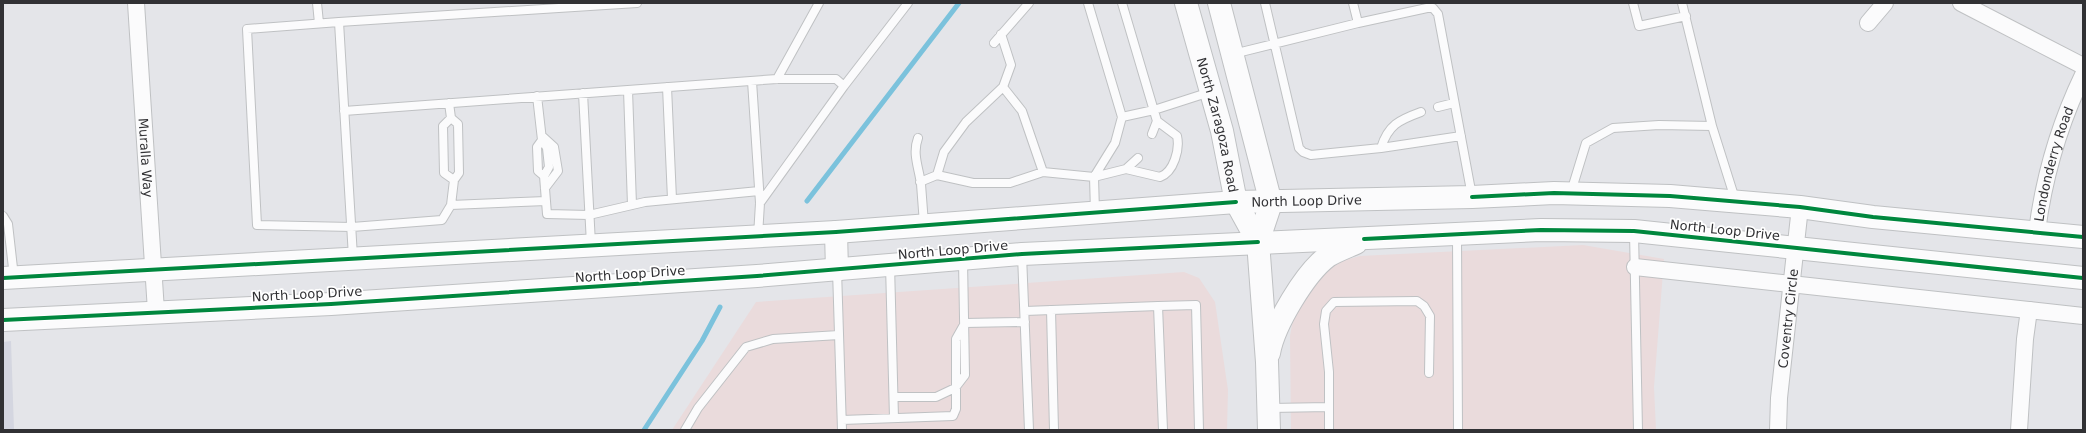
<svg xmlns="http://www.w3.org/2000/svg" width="2086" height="433" viewBox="0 0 2086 433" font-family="'DejaVu Sans',sans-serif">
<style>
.commercial{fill:#eadbdc}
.built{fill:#d4d6e0}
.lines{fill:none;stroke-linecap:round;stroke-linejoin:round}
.stream{stroke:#7bc2dc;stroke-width:5}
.lane-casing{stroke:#bfc1c3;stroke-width:10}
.street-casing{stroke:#bfc1c3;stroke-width:18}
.secondary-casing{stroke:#bfc1c3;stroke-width:24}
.lane{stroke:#fbfbfc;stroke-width:8}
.street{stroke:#fbfbfc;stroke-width:16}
.secondary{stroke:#fbfbfc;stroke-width:22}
.cycleway-casing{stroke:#fff;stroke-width:6}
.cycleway{stroke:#00873e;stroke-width:4}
.labels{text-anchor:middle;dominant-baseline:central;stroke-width:3.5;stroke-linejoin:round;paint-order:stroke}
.street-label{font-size:13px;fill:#313134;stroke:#fff}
</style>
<rect width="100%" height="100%" fill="#e4e5e9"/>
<!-- commercial -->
<path class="commercial" d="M1583 245 1664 259 1654 387 1656 430H1291L1290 336 1294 313 1303 292 1338 262 1360 256Z
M1184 272 1199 278 1215 302 1228 390 1227 430H672L756 302Z"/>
<!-- built -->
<path class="built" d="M11 341 14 430H3V342Z"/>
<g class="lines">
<!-- stream -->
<path class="stream" d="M807 201 959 3
M644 430 702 341 720 307"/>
<!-- lane casing -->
<g class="lane-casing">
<path id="lane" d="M317 3 319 23
M1088 3 1122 117
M1122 3 1157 121 1152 134
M1265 3 1299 148 1303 152 1311 155 1381 148 1461 136
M1353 3 1358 23 1427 8H1433L1438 14 1472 196
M1633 3 1639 26 1686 16
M1682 3 1712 126
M339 22 247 29 257 225 352 227 442 220 451 205 546 201
M994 43 1029 3
M1233 54 1358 23
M777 79 819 3
M752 81 760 203 758 236
M844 86 908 3
M667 87 672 199
M1003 87 1022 111 1043 172 1094 177 1126 169 1138 158
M628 90 632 205
M583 93 591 244
M537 96 542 140 547 148 549 167 544 176 547 214 589 215 645 202 759 191
M449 103 451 118 458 124 459 173 454 180 451 205
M1438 107 1454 103
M344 111 777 79H836L844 86 760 203
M451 118 443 126 444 173 454 180
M543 137 554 147 558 171 545 188
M918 138C912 154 919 168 921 184 922 198 923 211 924 224
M542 140 537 147 538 171 544 176
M1381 148C1388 125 1399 120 1421 112
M1126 169 1160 177C1174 172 1180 149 1177 136L1157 121
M937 175 944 152 966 122 1003 87 1011 65 1001 34
M920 182 937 175 973 183H1010L1043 172
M1571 192 1586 143 1613 128 1659 125 1712 126 1735 199
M1095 212 1094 177 1115 143 1122 117 1154 110 1210 92
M3 216 8 224 14 277
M1634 232 1638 430
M1457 235 1458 430
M1022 255 1029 430
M353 257 339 22 637 3
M890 265 894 418
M837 270 842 430
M1158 306 1196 305 1199 430
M1051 310 1054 430
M1025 311 1158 306 1163 430
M965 323 1025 322
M894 397H936L955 388 965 375 963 260
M1270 408 1329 407
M842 420 953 416 956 409V339L965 323
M685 430 698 408 746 347 773 339 839 335
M1329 430V372L1324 324 1326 311 1334 302 1417 301 1424 306 1430 316 1429 373"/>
</g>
<!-- street casing -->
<g class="street-casing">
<g id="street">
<path id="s1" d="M136 3 156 311"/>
<path d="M1961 3 2083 66"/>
<path d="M1868 23 1885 3"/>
<path id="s2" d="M2037 231C2044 177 2059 125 2083 75"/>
<path d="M1635 267 2083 316"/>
<path id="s3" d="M1778 430 1779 398 1800 207"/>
<path d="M2019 430 2025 339 2029 310"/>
</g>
</g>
<!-- secondary casing -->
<g class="secondary-casing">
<g id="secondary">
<path id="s4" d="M1186 3 1222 131 1236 202 1258 242"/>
<path d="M1219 3 1271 203 1258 242 1267 362 1269 430"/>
<path d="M836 232 837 270"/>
<path id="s5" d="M3 278 836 232 1236 202 1472 197 1554 193 1670 196 1800 207 1873 217 2083 237"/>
<path d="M3 320 331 304 757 276 1022 254 1541 230 1634 231 2083 278"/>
<path d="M1269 353C1274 325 1305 273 1328 256 1336 251 1347 247 1356 243"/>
</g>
</g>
<!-- lane -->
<use href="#lane" class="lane"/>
<!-- street -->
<use href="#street" class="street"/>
<!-- secondary -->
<use href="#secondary" class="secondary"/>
<!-- cycleway casing -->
<g class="cycleway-casing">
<path id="cycleway" d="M1472 197 1554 193 1670 196 1800 207 1873 217 2083 237
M1364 239 1541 230 1634 231 2083 278
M3 278 836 232 1236 202
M3 320 331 304 757 276 1022 254 1258 242"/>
</g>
<!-- cycleway -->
<use href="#cycleway" class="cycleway"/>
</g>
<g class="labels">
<!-- street labels -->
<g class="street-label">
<text stroke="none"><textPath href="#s4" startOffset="126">North Zaragoza Road</textPath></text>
<text stroke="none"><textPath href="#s1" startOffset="155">Muralla Way</textPath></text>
<text stroke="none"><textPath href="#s2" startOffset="69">Londonderry Road</textPath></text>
<text stroke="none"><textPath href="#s5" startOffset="1306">North Loop Drive</textPath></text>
<text transform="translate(1725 230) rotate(6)">North Loop Drive</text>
<text transform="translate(953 250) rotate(-5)">North Loop Drive</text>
<text transform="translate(630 274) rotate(-4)">North Loop Drive</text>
<text transform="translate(307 294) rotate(-3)">North Loop Drive</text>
<text stroke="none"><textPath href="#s3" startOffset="112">Coventry Circle</textPath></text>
</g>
</g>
<!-- border -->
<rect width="2086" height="433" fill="none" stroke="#313134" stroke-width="8"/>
</svg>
